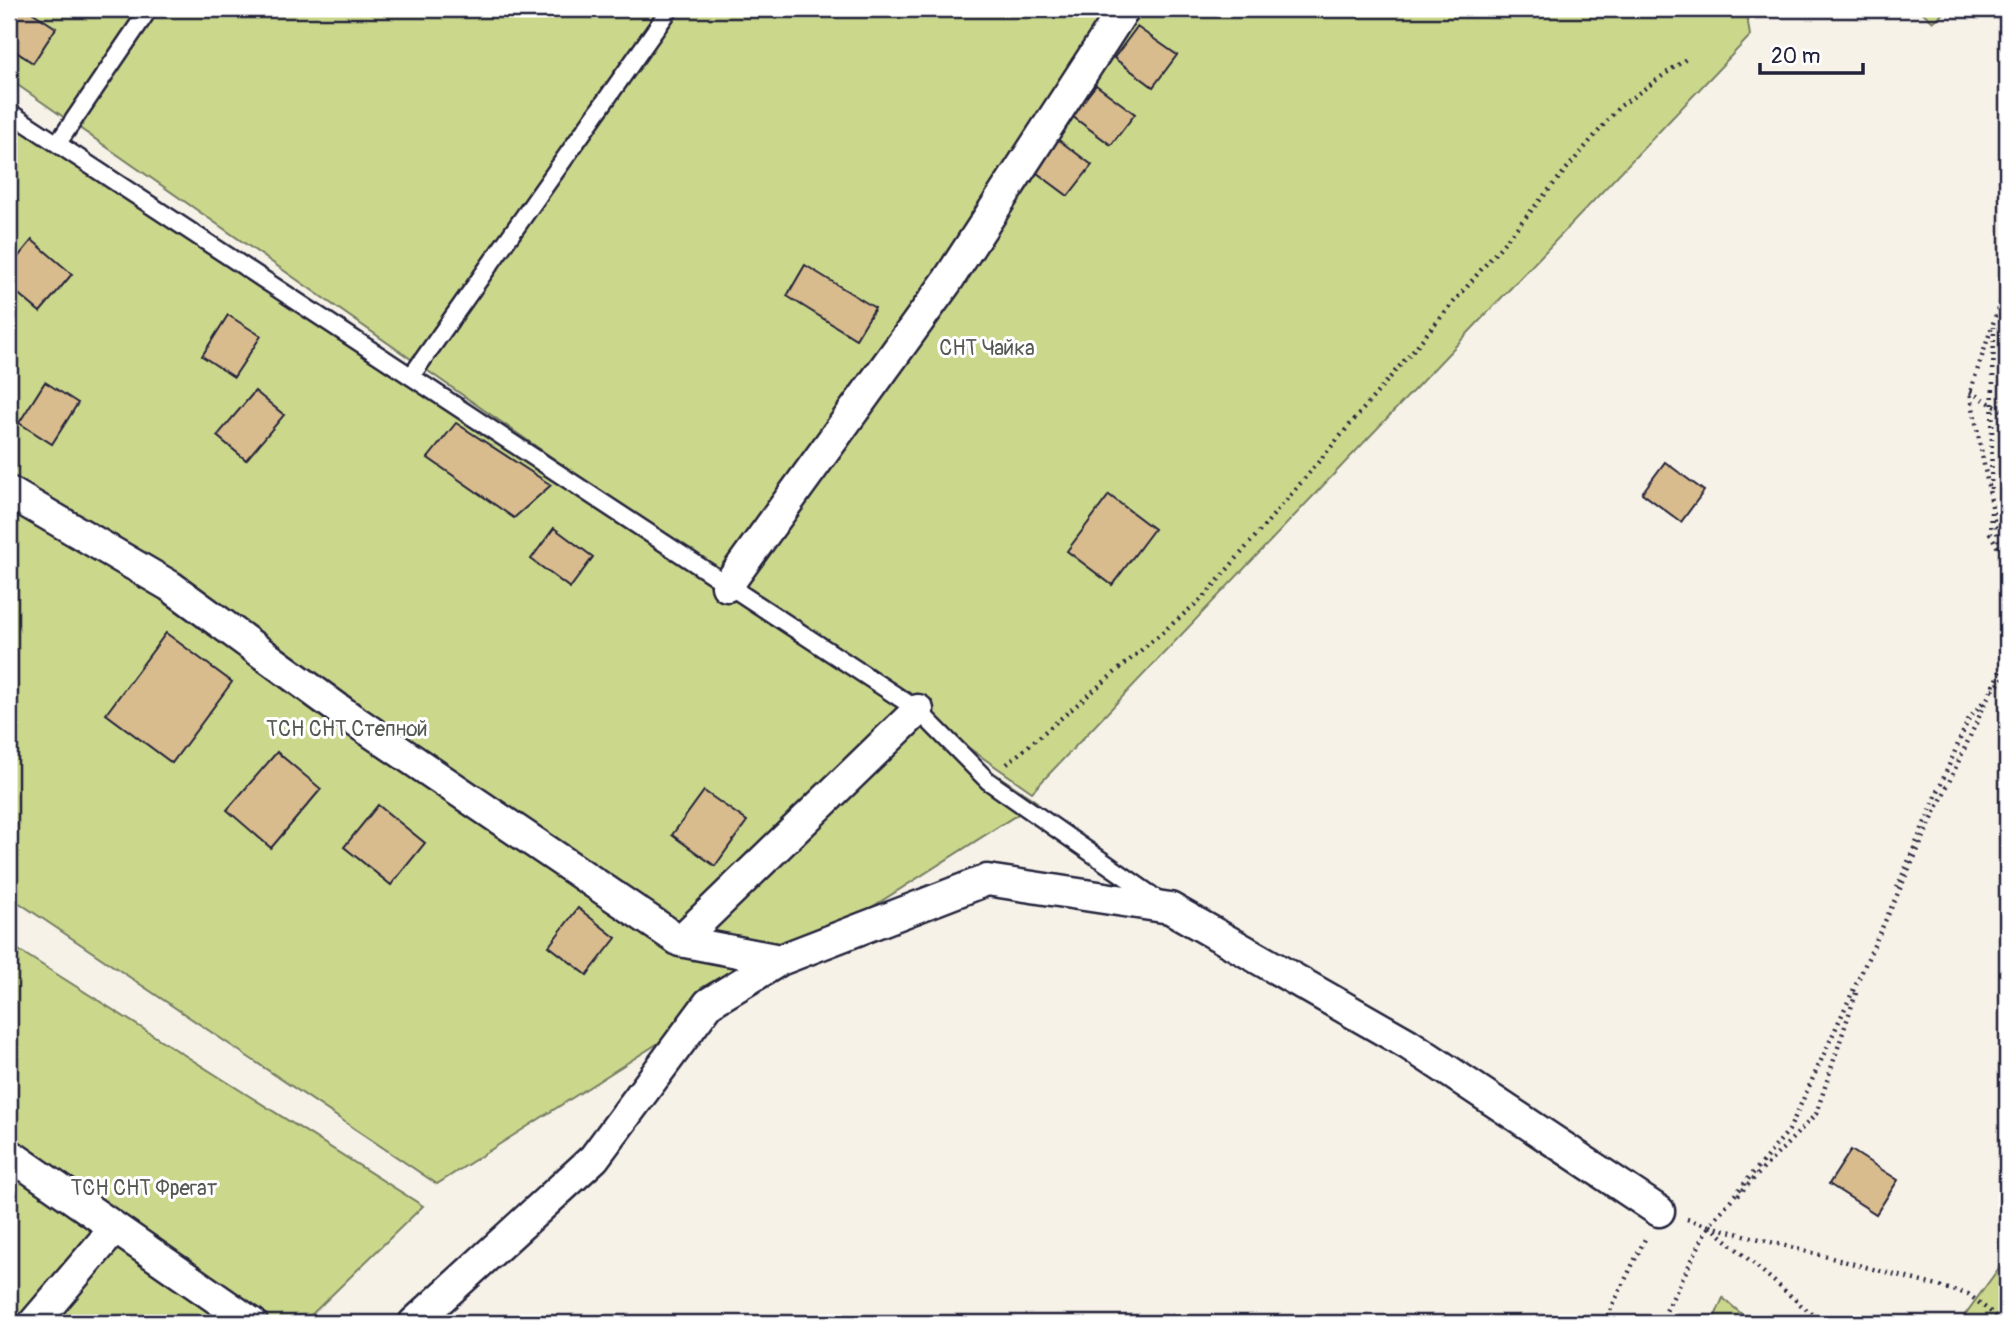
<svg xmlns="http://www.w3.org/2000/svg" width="2016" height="1332" viewBox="0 0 2016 1332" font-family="Pangolin,sans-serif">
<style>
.green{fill:#cbd88c;stroke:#767d64;stroke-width:2}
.building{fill:#d9bc8d;stroke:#22223b;stroke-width:2}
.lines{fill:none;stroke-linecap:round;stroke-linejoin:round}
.lane-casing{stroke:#22223b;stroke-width:21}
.street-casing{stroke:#22223b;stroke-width:35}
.path{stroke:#22223b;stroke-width:4.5;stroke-dasharray:2 5;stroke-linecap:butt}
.lane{stroke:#fff;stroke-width:16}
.street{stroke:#fff;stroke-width:30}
.labels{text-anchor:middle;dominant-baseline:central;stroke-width:6;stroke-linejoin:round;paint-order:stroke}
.park-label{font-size:21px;fill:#555953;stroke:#fff}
</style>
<rect width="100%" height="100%" fill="#f7f2e8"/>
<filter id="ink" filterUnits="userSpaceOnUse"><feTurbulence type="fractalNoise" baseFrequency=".0143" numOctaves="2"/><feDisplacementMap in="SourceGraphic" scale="14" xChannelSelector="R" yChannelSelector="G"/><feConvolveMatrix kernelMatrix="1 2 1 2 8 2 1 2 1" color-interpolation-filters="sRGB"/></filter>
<g filter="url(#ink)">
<!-- green -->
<path class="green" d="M9 9H1746L1750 36 1032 792 9 79Z
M1919 9H1948L1933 22Z
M9 104 1037 802 437 1184 9 896Z
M9 944 423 1206 303 1323H9Z
M2007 1257V1323H1959Z
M1723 1298 1752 1323H1712Z"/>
<!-- building -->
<path class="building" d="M9 9H27L56 28 33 63 9 47Z
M1137 27 1177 55 1153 87 1114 58Z
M1096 85 1135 114 1111 145 1072 116Z
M1052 135 1092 165 1068 196 1029 167Z
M32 240 72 274 40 312 9 286V268Z
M805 265 875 308 856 339 787 296Z
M228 315 261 336 234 377 202 356Z
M45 382 78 403 52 444 19 423Z
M255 391 284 415 246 460 217 436Z
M456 423 551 485 514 518 428 458Z
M1665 462 1704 491 1681 522 1642 493Z
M1109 495 1154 529 1112 585 1067 551Z
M554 528 593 557 570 588 531 559Z
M166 633 232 682 172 763 106 714Z
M277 752 321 789 271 848 227 810Z
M704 791 747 821 715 866 672 835Z
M378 805 425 843 391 885 344 847Z
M578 908 616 938 587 975 549 946Z
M1851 1150 1898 1180 1876 1214 1829 1184Z"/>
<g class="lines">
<!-- lane casing -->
<g class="lane-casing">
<path id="lane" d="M9 112 918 710 988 781 1160 901
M58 143 149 9
M412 375 670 9"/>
</g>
<!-- street casing -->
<g class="street-casing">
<path id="street" d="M9 492 170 586 352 719 680 941 780 960
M727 586 946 283 1124 9
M680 941 918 710
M9 1154 252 1323
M34 1323 115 1228
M414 1323 594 1158 709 1003 780 960 987 880 1170 908 1408 1044 1659 1211"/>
</g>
<!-- path -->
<path class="path" d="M2007 282 1970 392 2003 563 2007 652
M1970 392 2007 413
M1991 489 1994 327
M1991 512 1990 533 1999 550
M1993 690 2007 674
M1007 764 1204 597 1619 107 1686 59
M1897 888 1969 718 1985 700
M1738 1195 1816 1114 1857 990
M1687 1219 1709 1226 1789 1130 2007 656
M1710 1226 1968 1294 2005 1323
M1710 1226 1822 1323
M1604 1323 1645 1239
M1660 1323 1710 1224"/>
<!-- lane -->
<use href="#lane" class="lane"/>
<!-- street -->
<use href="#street" class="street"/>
</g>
</g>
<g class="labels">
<!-- park labels -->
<g class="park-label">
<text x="987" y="348">СНТ Чайка</text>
<text x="347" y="729">ТСН СНТ Степной</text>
<text x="144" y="1188">ТСН СНТ Фрегат</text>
</g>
</g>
<!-- margin -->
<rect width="2016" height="1332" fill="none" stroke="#fff" stroke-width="35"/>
<rect x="18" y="18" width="1981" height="1297" fill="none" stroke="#22223b" stroke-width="2.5" filter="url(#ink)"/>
<!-- scale -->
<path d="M1760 63v10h103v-10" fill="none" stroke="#22223b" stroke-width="3.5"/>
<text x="1771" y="63" font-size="21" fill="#22223b" stroke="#ffffff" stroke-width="5" paint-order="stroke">20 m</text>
</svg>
